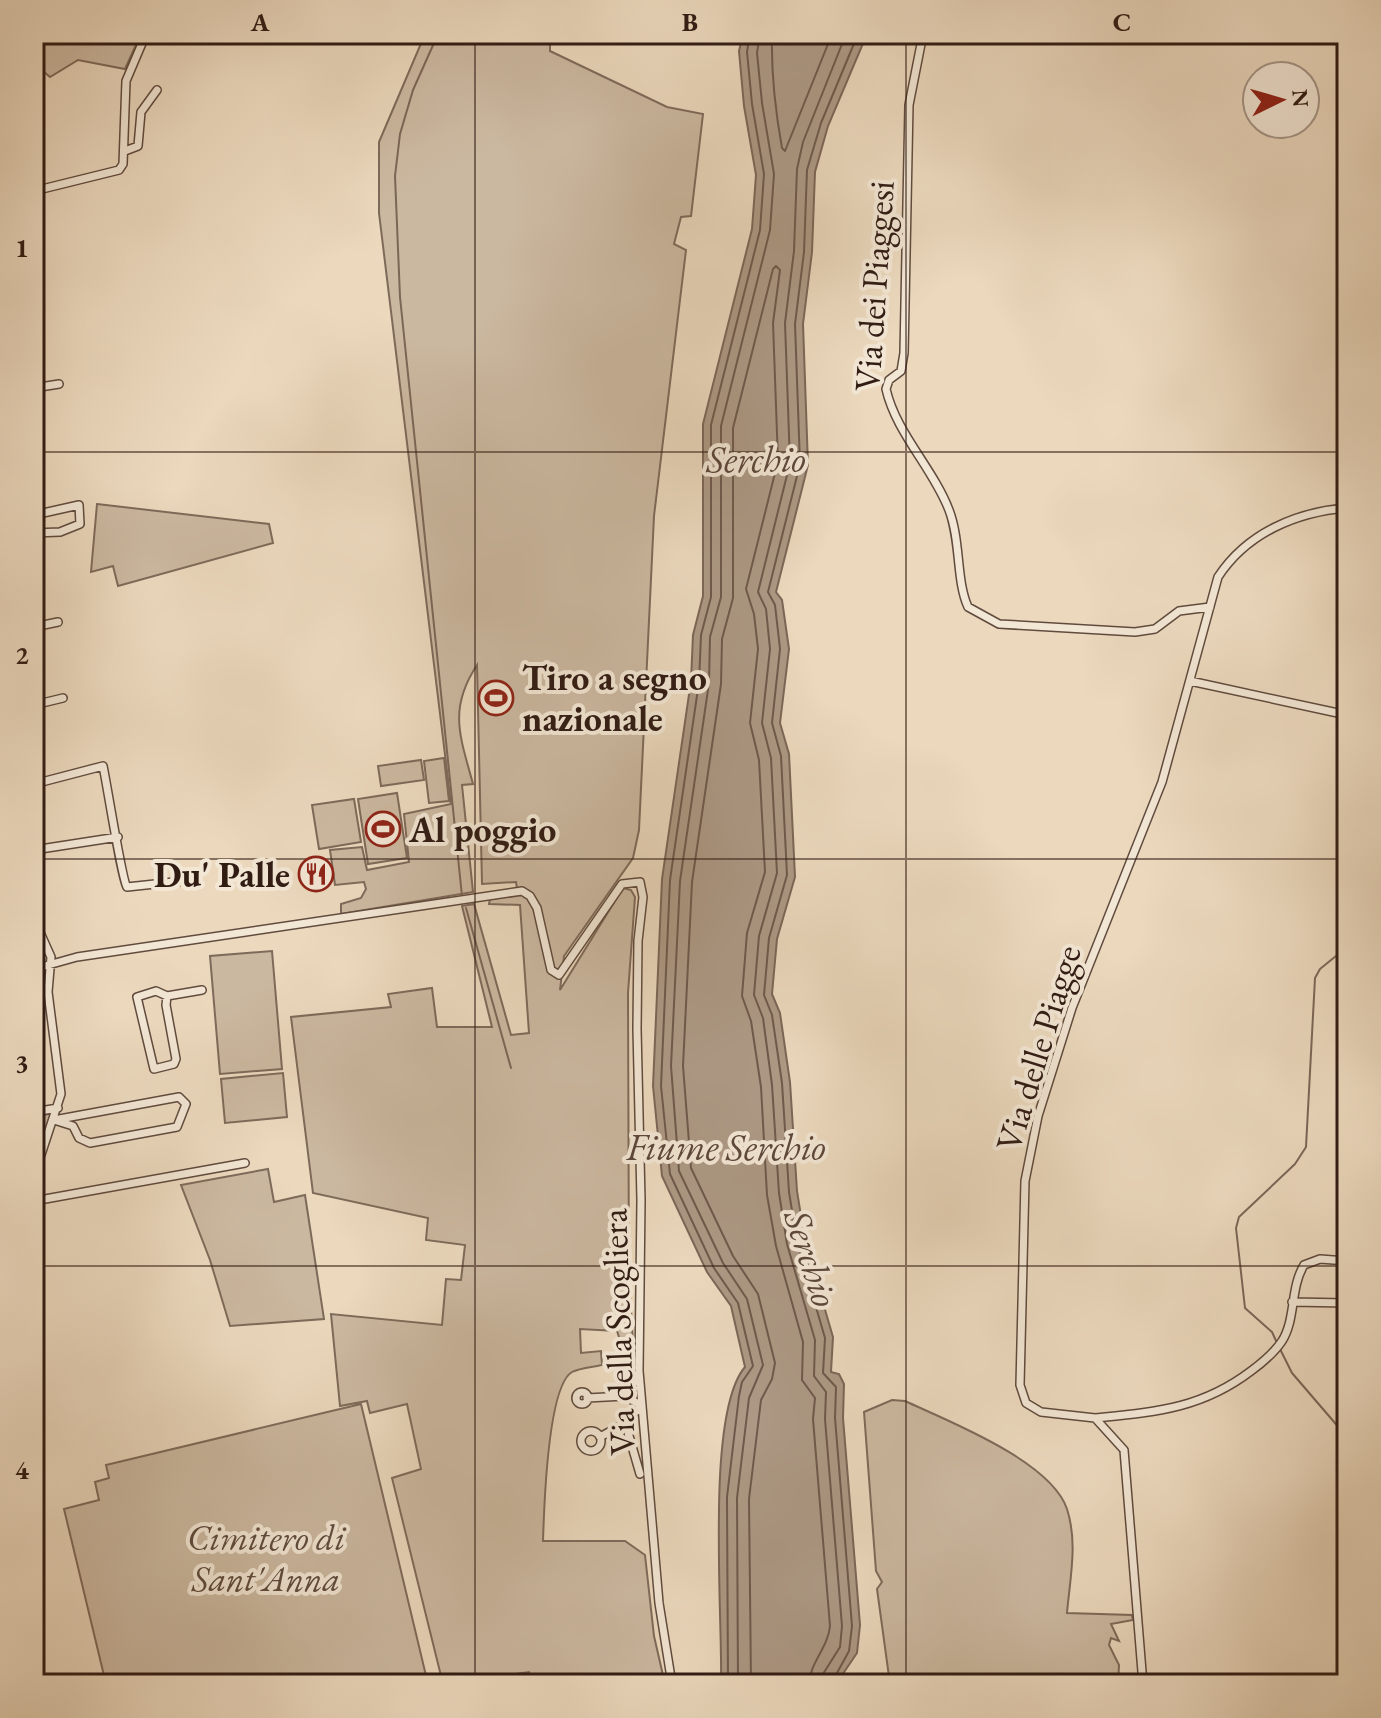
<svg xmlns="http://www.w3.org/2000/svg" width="1381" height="1718" viewBox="0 0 1381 1718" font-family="'EB Garamond',serif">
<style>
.green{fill:#cbb8a0;stroke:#7e6a5a;stroke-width:2}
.water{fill:#ac9884;stroke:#7b6657;stroke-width:2}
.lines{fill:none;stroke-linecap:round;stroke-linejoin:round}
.shore{stroke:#6e5a4c;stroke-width:2}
.stream{stroke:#7b6657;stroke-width:2}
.minor-casing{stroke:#604b3e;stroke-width:10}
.minor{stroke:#f2e6d4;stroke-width:7}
.grid{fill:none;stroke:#311c14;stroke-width:2;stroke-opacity:0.55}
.labels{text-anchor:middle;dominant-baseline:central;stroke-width:8;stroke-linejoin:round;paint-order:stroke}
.street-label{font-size:36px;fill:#311c14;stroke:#f2e6d4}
.poi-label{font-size:36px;font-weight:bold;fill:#311c14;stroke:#f2e6d4;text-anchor:start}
.park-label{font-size:36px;font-style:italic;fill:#5f4b3e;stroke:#f2e6d4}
.water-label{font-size:38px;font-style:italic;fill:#5c473b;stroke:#f2e6d4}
.neatline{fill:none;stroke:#311c14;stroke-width:3}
.grid-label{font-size:26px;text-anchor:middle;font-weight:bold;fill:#311c14}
</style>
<rect width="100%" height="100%" fill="#ebd8bd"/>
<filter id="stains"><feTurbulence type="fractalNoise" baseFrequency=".0025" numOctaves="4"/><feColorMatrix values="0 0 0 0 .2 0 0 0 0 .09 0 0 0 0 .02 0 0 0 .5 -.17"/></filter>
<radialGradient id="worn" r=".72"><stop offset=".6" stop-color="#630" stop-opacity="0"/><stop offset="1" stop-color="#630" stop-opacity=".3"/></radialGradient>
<!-- green -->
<path class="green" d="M37 34H141L125 69 78 60 50 77 37 66Z
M425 34H550V51L667 107 703 114 691 216 681 217 674 244 686 250 654 516 639 830 633 858 564 956 560 990 623 888 631 890 635 897 628 993 629 1277 635 1374H631L617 1331 580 1329 581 1353 601 1351 602 1365C593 1367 579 1368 572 1372 547 1387 544 1511 543 1541H625L645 1555 654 1636 665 1684H532L529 1672 443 1684 392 1478 421 1469 407 1404 370 1413 367 1401 340 1406 331 1314 442 1325 446 1279 461 1280 465 1245 426 1240 428 1218 313 1193 291 1017 391 1007 388 994 432 988 437 1027H492L462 906 474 904 511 1035 529 1033 520 905 489 904 490 899 518 895 516 882 482 884 477 665C448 709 460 736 473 784L462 785 473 892 341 914V904L361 898 366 889 364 882 335 885 330 850 362 847 367 870 409 862 404 814 451 804 379 213V142Z
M97 504 269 524 273 543 118 586 113 566 91 572Z
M444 758 449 801 429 803 424 761Z
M421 760 424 780 381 786 378 766Z
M397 793 407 858 368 864 358 799Z
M354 799 361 842 319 849 312 805Z
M272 951 282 1069 220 1074 210 956Z
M283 1073 287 1117 225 1123 221 1079Z
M53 1113 34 1165V1117Z
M268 1169 274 1202 305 1195 324 1319 230 1326 210 1260 181 1185Z
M892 1400 905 1401C948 1421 1051 1461 1067 1509 1078 1543 1070 1578 1067 1613L1132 1615 1133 1620 1111 1624 1119 1641 1111 1638 1109 1645 1119 1665 1118 1684H890L877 1589 882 1582 876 1571 864 1412Z
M361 1404 428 1684H106L64 1509 99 1500 95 1482 109 1478 106 1465Z"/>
<!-- water -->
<path class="water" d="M743 34H867L828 126 815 172 812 252 803 324 808 465 776 592 782 600 789 649 780 723 789 754 795 877 777 939 772 994 780 1013 790 1082 797 1191 805 1241 833 1337 831 1372 839 1374 844 1384 843 1418 860 1625 857 1653 836 1684H721C723 1617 705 1413 745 1367L731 1306 707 1272 662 1176 653 1086 662 879 691 681 693 635 703 596V424L752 229 756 175 744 106 739 51Z"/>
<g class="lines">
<!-- shore -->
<path class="shore" d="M772 34C771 73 775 109 782 148L785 151 832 34
M728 1684 727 1497 739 1396 742 1382 753 1366 738 1303 714 1268 670 1174 661 1086 670 880 699 682 701 635 711 597V425L760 230 764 174 752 104 747 52 750 34
M738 1684 737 1498 749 1398 763 1365 747 1299 723 1263 679 1171 671 1066 680 881 709 683 710 637 721 597V426L770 230 774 174 762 103 757 53 760 34
M751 1684 749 1499 761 1400 772 1379 775 1363 758 1294 733 1256 691 1168 683 1066 692 882 721 684 722 639 733 598V428L773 269 776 266 780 270 773 323 778 461 746 589 754 614 758 649 750 723 759 760 765 872 747 933 742 996 751 1021 761 1087 767 1195 776 1246 803 1342 802 1380 815 1398 813 1419 830 1626C828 1648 810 1662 809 1684
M821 1684 823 1674 840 1647 842 1626 825 1419 826 1392 814 1376 815 1340 787 1244 779 1193 772 1085 763 1018 754 995 759 936 777 873 771 758 762 723 770 649 766 609 758 592 790 463 785 323 794 251 797 169 803 142 846 34
M831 1684 849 1651 852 1626 835 1418 836 1387 823 1373 825 1338 797 1242 789 1192 782 1083 772 1015 764 995 769 938 787 875 781 756 772 723 780 649 775 605 768 592 800 464 795 324 804 252 807 170 821 123 858 34"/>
<!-- stream -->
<path class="stream" d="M438 34 413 90 400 134 395 176 400 297 462 896
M466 908 511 1068
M1277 1343 1272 1332 1245 1308 1236 1228 1239 1217 1295 1164 1306 1147 1315 978 1320 969 1347 947
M1280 1349 1292 1373 1347 1437"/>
<!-- minor casing -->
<g class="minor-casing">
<path id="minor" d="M923 34 909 105 904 353 901 371 889 380 886 389C896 433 933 468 949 510 961 541 956 581 968 607L999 624 1135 632 1155 629 1179 611 1210 607
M125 151 138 146 141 112 157 90
M34 191 119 170 123 164 126 81 146 34
M34 388 59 384
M34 515 79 505 80 524 60 532 34 533
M34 581 38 580
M34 627 58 622
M1190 681 1347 715
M34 705 63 698
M34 784 103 766C107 784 122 881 127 887L183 881
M34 850 118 837
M34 919 51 957 48 992 61 1094 34 1176
M34 969 77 957 522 891 530 896 537 908 551 970 559 975 622 884 640 882 643 897 638 941 637 1029 641 1200 639 1371 659 1603 672 1684
M167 996 166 1005 176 1059 174 1064 154 1069 137 997 156 991 167 996 202 990
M179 1097 186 1104 177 1127 90 1143 79 1138 73 1126 54 1120Z
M34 1112 58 1108
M34 1201 245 1163
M1292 1302 1347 1303
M576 1398a6 6 0 1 1 12 0a6 6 0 1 1-12 0Z
M625 1396 639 1375
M587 1398 625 1396 642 1406 620 1426 600 1437
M1095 1418C1155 1412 1201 1409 1251 1371 1262 1363 1274 1353 1282 1341 1296 1319 1290 1288 1304 1265L1320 1259 1347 1261
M625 1422 640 1474
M581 1441a10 10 0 1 1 20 0a10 10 0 1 1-20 0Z
M1143 1684 1124 1450 1095 1418 1041 1412 1026 1403 1020 1385 1025 1181 1038 1116 1072 1008 1162 782 1218 577C1247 533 1296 512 1347 508"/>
</g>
<!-- minor -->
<use href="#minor" class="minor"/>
</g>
<!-- grid -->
<path class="grid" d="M475 34V1684M906 34V1684M34 452H1347M34 859H1347M34 1266H1347"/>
<!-- icons -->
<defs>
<g id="stadium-ring" transform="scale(1.8)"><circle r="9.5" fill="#f2e6d4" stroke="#8f2418" stroke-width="1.5"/><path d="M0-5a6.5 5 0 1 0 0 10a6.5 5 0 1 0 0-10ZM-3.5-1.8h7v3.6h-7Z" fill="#8f2418"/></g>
<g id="restaurant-ring" transform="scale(1.8)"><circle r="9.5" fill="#f2e6d4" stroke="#8f2418" stroke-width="1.5"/><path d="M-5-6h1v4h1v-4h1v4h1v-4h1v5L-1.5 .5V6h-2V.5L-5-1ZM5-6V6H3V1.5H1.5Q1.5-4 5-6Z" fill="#8f2418"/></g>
</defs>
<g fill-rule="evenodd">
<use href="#stadium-ring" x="496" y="698"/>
<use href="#stadium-ring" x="383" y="829"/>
<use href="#restaurant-ring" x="316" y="874"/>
</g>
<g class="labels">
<!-- street labels -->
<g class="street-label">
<text transform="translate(874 286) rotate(-86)">Via dei Piaggesi</text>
<text transform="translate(1038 1048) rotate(-73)">Via delle Piagge</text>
<text transform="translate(618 1332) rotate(-92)">Via della Scogliera</text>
</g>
<!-- poi labels -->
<g class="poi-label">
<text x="522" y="677">Tiro a segno<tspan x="522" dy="41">nazionale</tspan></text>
<text x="409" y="829">Al poggio</text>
<text x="290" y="874" text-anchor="end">Du' Palle</text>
</g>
<!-- park labels -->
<g class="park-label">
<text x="266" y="1537">Cimitero di<tspan x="266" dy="41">Sant'Anna</tspan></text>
</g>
<!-- water labels -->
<g class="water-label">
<text x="756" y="458">Serchio</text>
<text x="726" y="1146">Fiume Serchio</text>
<text transform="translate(812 1258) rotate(72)">Serchio</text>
</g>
</g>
<!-- margin -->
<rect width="1381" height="1718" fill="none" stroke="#ebd8bd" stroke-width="88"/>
<!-- north arrow -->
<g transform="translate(1281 100) rotate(85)"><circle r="38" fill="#f2e6d4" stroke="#a59587" stroke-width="2"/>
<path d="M0-6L14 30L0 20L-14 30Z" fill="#8f2418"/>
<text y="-12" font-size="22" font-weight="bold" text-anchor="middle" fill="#311c14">N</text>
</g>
<rect x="44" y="44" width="1293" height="1630" class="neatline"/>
<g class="grid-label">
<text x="260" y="31">A</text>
<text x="690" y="31">B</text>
<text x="1122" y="31">C</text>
<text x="22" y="257">1</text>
<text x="22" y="664">2</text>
<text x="22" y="1072">3</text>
<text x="22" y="1479">4</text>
</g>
<rect width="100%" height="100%" filter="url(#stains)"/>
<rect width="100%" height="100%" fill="url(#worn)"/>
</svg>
